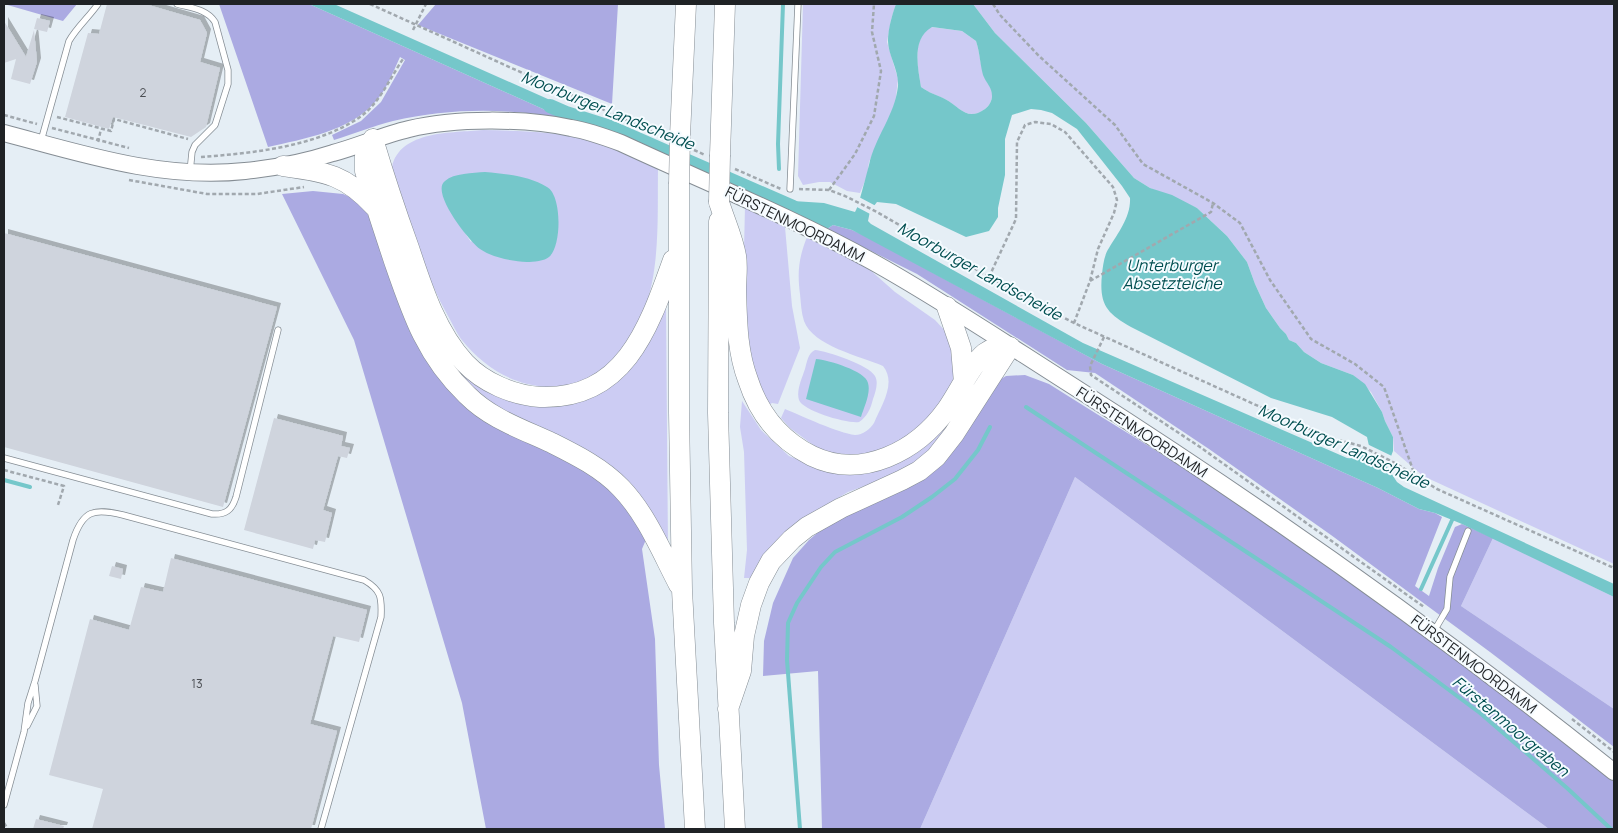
<svg xmlns="http://www.w3.org/2000/svg" width="1618" height="833" viewBox="0 0 1618 833" font-family="Manrope,sans-serif">
<style>
.green{fill:#ccccf3;fill-rule:evenodd}
.forest{fill:#abaae2}
.water{fill:#75c7ca;fill-rule:evenodd}
.pier{fill:#e5eef5}
.lines{fill:none;stroke-linecap:round;stroke-linejoin:round}
.stream{stroke:#75c7ca;stroke-width:4}
.canal{stroke:#75c7ca;stroke-width:14}
.building{fill:#cfd4dd;filter:url(#shadow)}
.service-casing{stroke:#858d94;stroke-width:7}
.secondary-casing{stroke:#858d94;stroke-width:18}
.motorway-casing{stroke:#858d94;stroke-width:21}
.path{stroke:#a1a8ae;stroke-width:2.5;stroke-dasharray:4 2.5;stroke-linecap:butt}
.service{stroke:#fff;stroke-width:5.5}
.secondary{stroke:#fff;stroke-width:16}
.motorway{stroke:#fff;stroke-width:20}
.motorway-bridge-casing{stroke:#858d94;stroke-width:21;stroke-linecap:butt}
.motorway-bridge{stroke:#fff;stroke-width:20}
.labels{text-anchor:middle;dominant-baseline:central;stroke-width:4;stroke-linejoin:round;paint-order:stroke}
.number-label{font-size:12px;fill:#4b4e53}
.street-label{font-size:15px;fill:#1f2225;stroke:#f5fbff}
.water-label{font-size:16px;font-style:italic;fill:#004e50;stroke:#f5fbff}
</style>
<defs>
<filter id="shadow"><feDropShadow dx="4" dy="-4" stdDeviation="0" flood-color="#0004"/></filter>
</defs>
<rect width="100%" height="100%" fill="#e5eef5"/>
<!-- green -->
<path class="green" d="M803 4H896L891 20 887 42 898 79 895 105 869 162 867 176 860 193 847 191 830 182H819L803 185 798 176Z
M973 4H1614V564L1423 476 1394 451 1393 437 1385 421 1382 412 1371 392 1353 375 1321 363 1304 352 1296 343 1289 340 1286 334 1280 328 1266 308 1255 284 1247 262 1227 236 1197 208 1150 188 1134 178 1086 123 995 33Z
M931 27 962 31 976 41C980 53 980 64 984 75 986 84 993 87 992 96 992 101 989 106 985 109 968 122 959 107 945 99 936 95 929 93 921 87 918 68 911 39 931 27Z
M483 130C516 131 549 131 581 138 607 145 632 156 658 167 657 232 664 308 614 360 596 379 574 389 547 387 510 384 484 367 461 339 456 332 452 323 448 316 422 270 408 218 392 167 400 130 453 133 483 130ZM519 176 471 242 457 221Z
M745 206 785 227 792 306 800 348 778 404 772 403 769 405C737 343 744 274 745 206Z
M807 237 822 243 869 269 895 292 935 320 948 334 956 363 953 384 947 397 905 441 860 456 828 452 812 447 813 445 790 428 781 418 785 409C802 416 838 433 855 435 863 435 870 429 874 423 881 406 897 383 883 366 860 356 813 346 804 321 801 312 801 303 800 294 797 272 799 257 807 237Z
M662 308H666L668 549 501 410 481 397 446 360 426 310 478 378 581 399Z
M815 350C827 351 869 365 875 376 879 383 875 393 873 399 871 408 867 417 859 422 848 424 803 411 799 400 796 391 802 378 805 369 807 362 808 353 815 350Z
M974 380 979 384 949 431 919 462 873 483 848 492 804 518 752 582 750 578H744L747 550 744 452 740 427 742 401 761 430 789 456 806 463 873 469Z
M1075 477 1549 829H920Z
M1493 538 1614 597V709L1461 606Z"/>
<!-- forest -->
<path class="forest" d="M4 4H77L63 21Z
M219 4H309L563 118C506 108 449 108 393 121 373 126 353 134 334 140L332 135 361 121 381 102 405 60 400 57C393 72 387 89 376 101 351 131 303 139 268 147Z
M436 4H618L612 104 418 25Z
M313 191 343 194 359 201 370 218 444 383 606 481 647 537 642 549 655 639 659 765 665 829H486L462 703 354 340 282 194Z
M833 225 852 230 865 236 1102 364 1378 488 1419 509 1435 513 1442 517 1415 586 1429 596 1438 568 1455 527 1462 524 1493 538 1461 606 1614 709V747L1490 652 1331 535 1209 449 1095 373 1067 370 917 274 827 229Z
M1025 375 1049 384C1141 442 1234 497 1322 560 1421 631 1518 705 1614 780V829H1549L1075 477 920 829H822L818 671 763 676 764 641 773 603 793 558 809 540 834 519 922 477 996 382 1006 376Z"/>
<!-- water -->
<path class="water" d="M309 4H334L568 108 563 118Z
M896 4H973L995 33 1086 123 1134 178 1150 188 1172 195 1197 208 1227 236 1247 262 1255 284 1266 308 1280 328 1286 334 1289 340 1296 343 1304 352 1321 363 1353 375 1365 384 1382 412 1385 421 1393 437V451L1387 467 1397 482 1404 487 1614 584V597L1462 524 1435 513 1419 509 1378 488 1102 364 852 230 833 225 827 229 774 204 778 195 793 201 824 203 855 212C858 209 867 172 869 165 875 137 895 115 898 86 899 70 888 55 888 41 888 29 892 15 896 4ZM932 27 962 31 976 41C980 53 980 64 983 75 986 83 992 87 992 96 992 101 989 106 985 109 967 122 960 107 945 99 937 95 929 93 921 87 918 68 911 39 932 27ZM1031 109 1041 110 1052 113 1077 129 1122 186 1130 198C1131 217 1118 233 1109 248 1104 255 1103 266 1102 274 1099 304 1106 313 1131 327L1271 398 1332 417 1367 437 1369 446C1363 456 1359 459 1347 458L1083 343 871 224 868 221 870 211 877 202 896 204 966 237 989 231 998 217V208L1005 175V139L1012 115Z
M485 172C506 174 529 176 547 187 562 195 562 246 549 257 545 261 533 262 527 262 512 261 493 258 480 249 469 241 430 192 445 181 454 173 473 173 485 172Z
M816 359C828 360 866 371 868 383 871 393 864 407 861 417L806 399Z"/>
<!-- pier -->
<path class="pier" d="M857 196 876 206 872 215 855 206Z
M1367 444 1394 457 1390 466 1363 452Z"/>
<g class="lines">
<!-- stream -->
<path class="stream" d="M779 169 778 144 783 4
M1026 407 1391 647 1480 713 1567 788 1611 829
M4 480 30 487
M1421 589 1453 518
M800 829 787 660 788 623 797 603 821 567 835 552 902 517 932 497 955 479 978 450 990 427"/>
<!-- canal -->
<path class="canal" d="M550 106 566 113 610 127 793 207"/>
</g>
<!-- building -->
<path class="building" d="M107 4H145L200 20 207 33 200 62 220 68 206 127 191 137 113 117 109 129 65 117 88 33 99 34Z
M37 18 50 21 47 32 34 29Z
M4 21 26 57 34 30 37 62 30 84 11 79 16 59 4 63Z
M4 233 277 307 223 507 4 447Z
M274 418 343 436 341 446 350 448 347 458 338 456 323 510 332 513 325 542 315 540 313 549 244 530Z
M171 558 367 610 359 642 333 636 310 724 337 731 311 829H92L103 789 49 775 90 619 129 630 141 587 163 592Z
M112 566 123 569 121 579 109 576Z
M36 819 64 826 63 829H33Z"/>
<g class="lines">
<!-- service casing -->
<g class="service-casing">
<path id="service" d="M177 4C191 8 207 9 215 22L228 70V84L215 125 195 145 192 152 190 172
M41 141 69 41C77 27 89 17 98 4
M790 189 798 4
M4 458 212 514C226 515 232 510 236 497L278 330
M1434 631 1447 609 1450 577 1468 531
M27 726 37 706 35 685
M4 805 24 732 28 703 35 681 73 540C83 510 94 508 123 515L364 580C381 590 382 597 381 617L321 829"/>
</g>
<!-- secondary casing -->
<g class="secondary-casing">
<path id="secondary" d="M4 133C83 154 162 180 245 171 275 168 305 162 333 153 359 146 383 135 409 129 453 118 526 118 571 128 588 131 605 137 621 143 705 182 792 217 873 262 943 301 1011 347 1079 390 1264 508 1443 635 1614 772"/>
</g>
<!-- motorway casing -->
<g class="motorway-casing">
<path id="motorway" d="M680 136 686 4
M373 139 365 156V171C374 201 384 231 394 261 412 313 426 356 467 395 491 419 522 429 552 443 576 455 602 468 621 488 647 515 662 553 679 585
M373 139C384 176 396 212 409 248 422 287 436 332 465 363 484 383 513 395 540 397 625 400 649 327 673 260
M720 155 725 4
M283 166C325 172 345 174 375 207
M679 184V412L682 590 695 829
M719 202C724 219 733 238 736 256 738 267 736 279 736 290 737 321 737 351 748 380 759 414 780 440 812 456 862 480 917 451 947 409 958 394 972 363 985 353 993 347 1001 346 1010 347L954 434 936 457 919 471 902 480 841 508 807 527 792 539 771 561 759 583 751 605 744 636 741 671 728 709
M719 221 718 413 724 623 735 829
M947 307 961 348 964 383"/>
</g>
<!-- path -->
<path class="path" d="M370 4 664 137
M993 4 1000 15 1039 56 1115 125 1143 164 1213 203 1240 223 1270 280 1311 339 1355 364 1384 387 1414 473
M413 30 426 4
M4 115 37 124
M57 117 111 131 114 119 188 139
M52 128 129 148
M98 142 101 129
M694 150 705 155
M201 157C253 153 316 147 360 117 379 104 390 78 403 59
M735 169 781 189
M129 180 207 194H257L304 187
M799 189 829 190 845 196 877 212 1022 296 1074 323 1327 437 1361 446 1395 463 1437 489 1614 568
M829 190 855 154 874 116 881 71 872 32 874 4
M989 277 1016 219 1017 142 1025 125 1035 122 1051 124 1065 132 1113 187 1117 200 1114 213 1098 249 1090 281 1074 323
M1090 281 1211 212 1213 203
M1104 337 1090 366 1091 375 1200 447 1424 607
M4 470 64 486 58 505
M1572 719 1614 752
M4 823 8 829"/>
<!-- service -->
<use href="#service" class="service"/>
<!-- secondary -->
<use href="#secondary" class="secondary"/>
<!-- motorway -->
<use href="#motorway" class="motorway"/>
<!-- motorway-bridge casing -->
<g class="motorway-bridge-casing">
<path id="motorway-bridge" d="M679 184 680 136
M719 202 720 155"/>
</g>
<!-- motorway-bridge -->
<use href="#motorway-bridge" class="motorway-bridge"/>
</g>
<g class="labels">
<!-- number labels -->
<g class="number-label">
<text x="143" y="92">2</text>
<text x="197" y="683">13</text>
</g>
<!-- street labels -->
<g class="street-label">
<text transform="translate(795 224) rotate(26)">FÜRSTENMOORDAMM</text>
<text transform="translate(1142 432) rotate(33)">FÜRSTENMOORDAMM</text>
<text transform="translate(1474 664) rotate(37)">FÜRSTENMOORDAMM</text>
</g>
<!-- water labels -->
<g class="water-label">
<text transform="translate(608 110) rotate(22)">Moorburger Landscheide</text>
<text x="1172" y="265">Unterburger<tspan x="1172" dy="18">Absetzteiche</tspan></text>
<text transform="translate(980 271) rotate(29)">Moorburger Landscheide</text>
<text transform="translate(1344 446) rotate(24)">Moorburger Landscheide</text>
<text transform="translate(1511 726) rotate(40)">Fürstenmoorgraben</text>
</g>
</g>
<!-- border -->
<rect width="1618" height="833" fill="none" stroke="#1f2225" stroke-width="10"/>
</svg>
